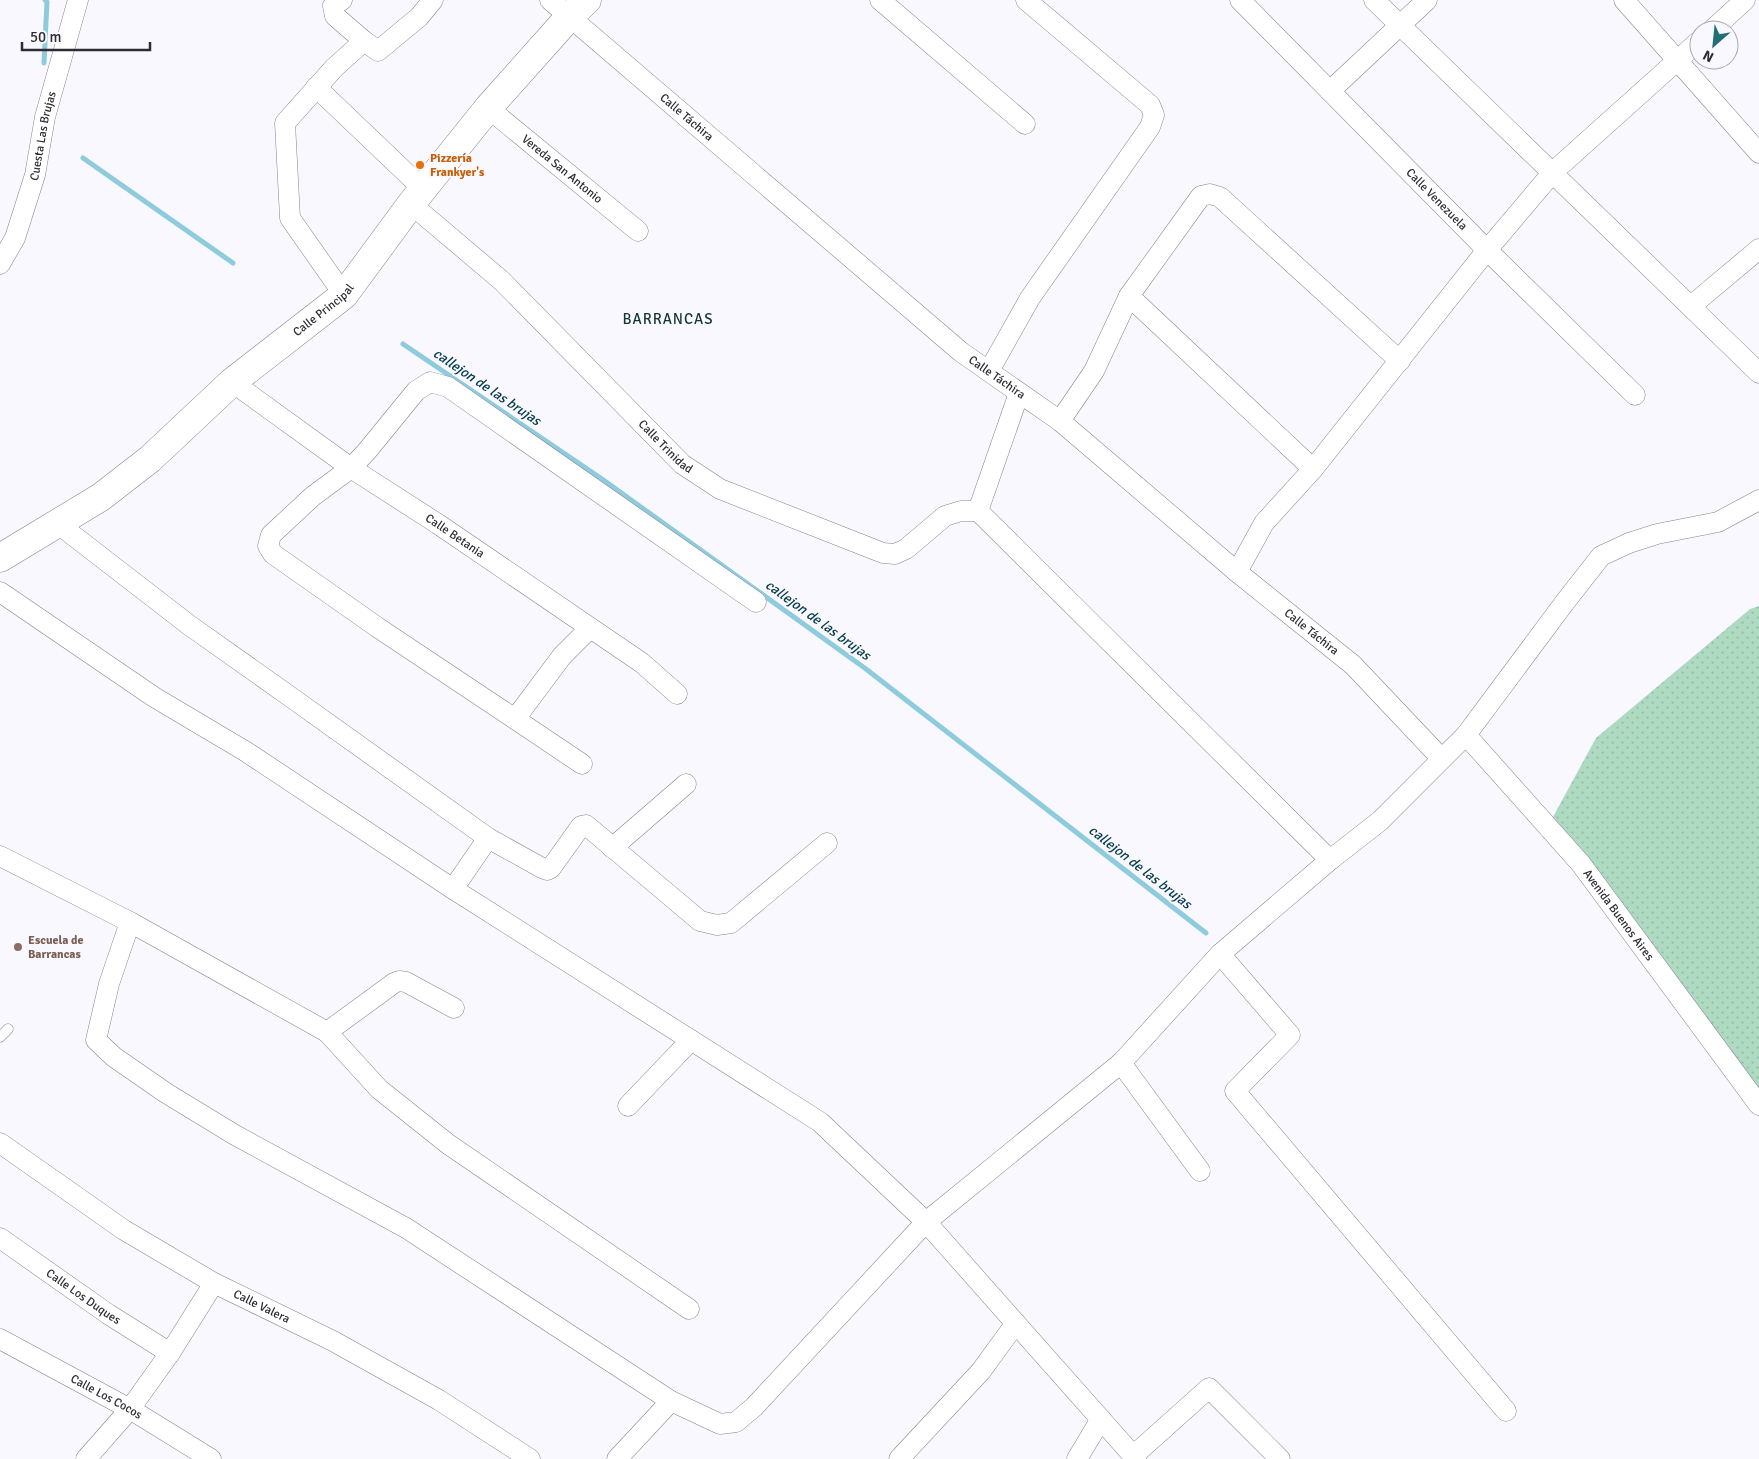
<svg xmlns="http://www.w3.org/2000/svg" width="1759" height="1459" viewBox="0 0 1759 1459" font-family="Signika,sans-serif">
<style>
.grass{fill:url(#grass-dots)}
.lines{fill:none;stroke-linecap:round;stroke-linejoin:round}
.stream{stroke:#8ecbdd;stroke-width:5}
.lane-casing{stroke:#868091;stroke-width:11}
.street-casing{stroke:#868091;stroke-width:21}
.secondary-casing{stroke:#868091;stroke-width:29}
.lane{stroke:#fff;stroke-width:10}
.street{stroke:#fff;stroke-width:20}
.secondary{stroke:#fff;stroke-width:28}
.food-dot{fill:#e8710a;stroke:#faf8ff;stroke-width:2}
.education-dot{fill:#8d6e63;stroke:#faf8ff;stroke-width:2}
.labels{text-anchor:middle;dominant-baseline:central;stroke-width:4;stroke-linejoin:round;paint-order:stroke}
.street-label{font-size:12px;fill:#2e2c32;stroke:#faf8ff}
.food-label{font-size:12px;font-weight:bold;fill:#c56008;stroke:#faf8ff;text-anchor:start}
.education-label{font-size:12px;font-weight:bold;fill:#785e54;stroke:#faf8ff;text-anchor:start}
.water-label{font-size:14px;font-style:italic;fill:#003b47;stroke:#faf8ff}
.quarter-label{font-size:15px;letter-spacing:1px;fill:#123538;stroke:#faf8ff}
</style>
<defs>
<pattern id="grass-dots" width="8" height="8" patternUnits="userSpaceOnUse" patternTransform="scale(1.25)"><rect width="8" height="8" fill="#aedac2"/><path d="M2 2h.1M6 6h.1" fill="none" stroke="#96bba7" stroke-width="1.8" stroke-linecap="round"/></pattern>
</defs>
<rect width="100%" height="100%" fill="#faf8ff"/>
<!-- grass -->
<path class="grass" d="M1759 606V1106L1548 826 1596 738 1750 609Z"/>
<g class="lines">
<!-- stream -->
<path class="stream" d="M44 63 47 2 45 0
M83 158 233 263
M403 344 602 479 866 669 1206 933"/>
<!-- lane casing -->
<g class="lane-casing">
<path id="lane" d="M0 1037 8 1029"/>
</g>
<!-- street casing -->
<g class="street-casing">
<g id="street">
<path d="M342 0 333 6 335 16 364 41 378 51 419 17 433 0"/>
<path id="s1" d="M550 0 961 352 1060 421 1237 572 1353 665 1441 758"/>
<path d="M880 0 1025 124"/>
<path id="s2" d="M1240 0 1487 250 1635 395"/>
<path d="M1374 0 1759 373"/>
<path d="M1624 0 1759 153"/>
<path d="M1712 30 1745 0"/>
<path d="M316 87 423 189"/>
<path d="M1330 91 1427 0"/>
<path id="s3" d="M488 108 638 231"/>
<path id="s4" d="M411 204 502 281 682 464 720 489 883 553 895 554 906 549 945 516 961 511H978"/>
<path id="s5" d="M0 264 15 238 35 175 45 117 78 0"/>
<path d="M344 295 290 218 285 123 334 68 364 41"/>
<path d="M1129 296 1313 469"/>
<path d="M1691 306 1759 249"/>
<path d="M989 371 1030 298 1150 127 1154 115 1150 105 1026 0"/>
<path id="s6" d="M232 382 351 468 438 524 642 663 677 694"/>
<path d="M1019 393 978 511 1330 860"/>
<path d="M1060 421 1094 371 1129 296 1201 196 1210 194 1220 197 1400 361"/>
<path d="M57 523 189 625 285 693 488 838 542 868 547 870 551 868 581 826 586 825 700 921 717 925 731 923 827 843"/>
<path d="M1237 572 1264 523 1313 469 1487 250 1553 172 1699 41"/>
<path d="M0 592 154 697 245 751 453 889 820 1122 926 1222 1136 1459"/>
<path d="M590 628 562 656 515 719 377 627 273 554 268 546 271 535 313 496 351 468 367 451 416 391 430 382 448 387 756 602"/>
<path d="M515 719 582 764"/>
<path id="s7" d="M1466 735 1581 864 1759 1105"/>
<path d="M612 848 686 784"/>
<path d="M0 856 130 922 327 1032 394 983 399 981 406 982 454 1008"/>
<path d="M453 889 488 838"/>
<path d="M130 922 109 984 96 1040 114 1057 166 1093 235 1135 406 1228 671 1401"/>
<path d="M1220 954 1290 1035 1235 1091 1506 1411"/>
<path d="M327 1032 379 1089 448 1144 689 1309"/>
<path d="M1121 1063 1200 1171"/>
<path d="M628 1106 691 1040"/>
<path id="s8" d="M0 1143 124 1230 214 1283 333 1341 439 1400 530 1459"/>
<path id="s9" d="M0 1238 108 1314 170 1353"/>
<path id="s10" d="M0 1339 130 1409 211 1459"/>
<path d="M1133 1456 1209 1388 1280 1459"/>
<path d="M86 1459 130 1409 170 1353 214 1283"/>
<path d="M617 1459 671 1401 720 1424 736 1422 754 1407 926 1222 1121 1063 1220 954 1330 860 1380 821 1466 735 1565 602 1601 556 1629 543 1657 534 1718 522 1759 500"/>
<path d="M899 1459 981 1371 1016 1323"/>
<path d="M1077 1459 1101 1419"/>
</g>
</g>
<!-- secondary casing -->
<g class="secondary-casing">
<g id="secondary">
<path id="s11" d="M0 558 101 497 150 459 232 382 344 295 411 204 488 108 570 16 587 0"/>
</g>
</g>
<!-- lane -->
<use href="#lane" class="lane"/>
<!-- street -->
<use href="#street" class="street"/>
<!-- secondary -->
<use href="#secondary" class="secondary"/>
</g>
<!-- markers -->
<circle class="food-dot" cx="420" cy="165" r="5"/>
<circle class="education-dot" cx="18" cy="947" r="5"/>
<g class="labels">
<!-- street labels -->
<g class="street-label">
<text stroke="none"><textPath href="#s1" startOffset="180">Calle Táchira</textPath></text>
<text stroke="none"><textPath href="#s5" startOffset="136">Cuesta Las Brujas</textPath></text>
<text stroke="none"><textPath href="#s3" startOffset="96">Vereda San Antonio</textPath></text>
<text stroke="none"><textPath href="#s2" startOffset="280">Calle Venezuela</textPath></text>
<text stroke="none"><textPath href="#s11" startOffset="409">Calle Principal</textPath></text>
<text stroke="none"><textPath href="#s1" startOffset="585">Calle Táchira</textPath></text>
<text stroke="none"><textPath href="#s4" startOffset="352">Calle Trinidad</textPath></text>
<text stroke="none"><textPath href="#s6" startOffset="271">Calle Betania</textPath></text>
<text stroke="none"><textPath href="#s1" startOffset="990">Calle Táchira</textPath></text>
<text stroke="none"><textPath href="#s7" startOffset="236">Avenida Buenos Aires</textPath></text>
<text stroke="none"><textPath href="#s9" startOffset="102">Calle Los Duques</textPath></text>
<text stroke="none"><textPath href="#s8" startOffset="309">Calle Valera</textPath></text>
<text stroke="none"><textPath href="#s10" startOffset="121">Calle Los Cocos</textPath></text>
</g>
<!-- food labels -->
<g class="food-label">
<text x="430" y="158">Pizzería<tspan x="430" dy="14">Frankyer's</tspan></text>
</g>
<!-- education labels -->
<g class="education-label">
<text x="28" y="940">Escuela de<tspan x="28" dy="14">Barrancas</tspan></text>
</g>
<!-- water labels -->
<g class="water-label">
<text transform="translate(487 387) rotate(34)">callejon de las brujas</text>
<text transform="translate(818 620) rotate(36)">callejon de las brujas</text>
<text transform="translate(1140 867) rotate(38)">callejon de las brujas</text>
</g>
<!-- quarter labels -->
<g class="quarter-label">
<text x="668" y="319">BARRANCAS</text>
</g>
</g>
<!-- north arrow -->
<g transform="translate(1714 45) rotate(207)"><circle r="24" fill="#faf8ff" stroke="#a8a6ad"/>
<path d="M0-4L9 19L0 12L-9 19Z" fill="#246e76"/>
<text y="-8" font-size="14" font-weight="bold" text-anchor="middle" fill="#2e2c32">N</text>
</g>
<!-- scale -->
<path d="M22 42v8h128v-8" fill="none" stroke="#2e2c32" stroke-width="2.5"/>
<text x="30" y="42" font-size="15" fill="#2e2c32" stroke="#faf8ff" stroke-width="4" paint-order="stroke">50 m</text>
</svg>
